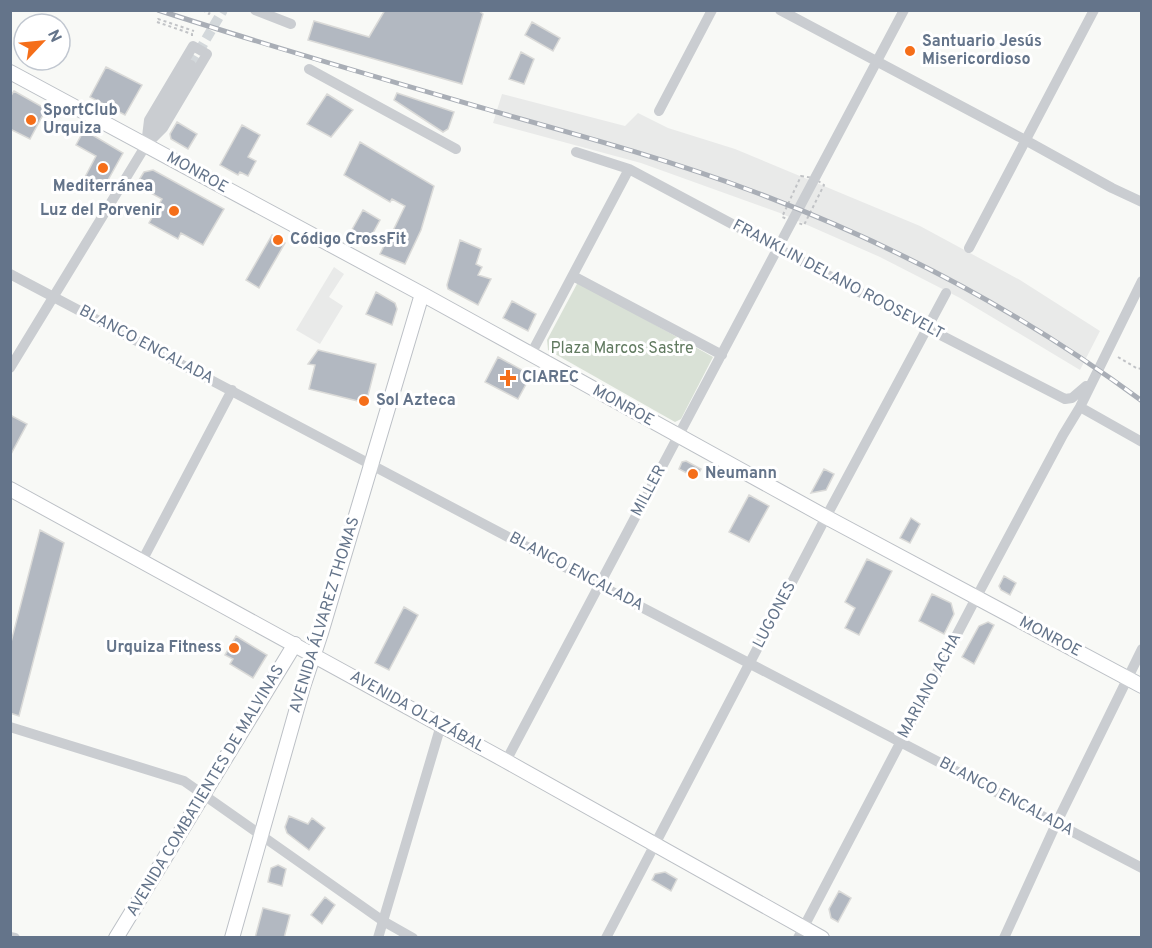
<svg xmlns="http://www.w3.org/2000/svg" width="1152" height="948" viewBox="0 0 1152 948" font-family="Overpass,sans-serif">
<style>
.built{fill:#e9eae9}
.green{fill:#d9e1d6}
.building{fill:#b2b8c1;stroke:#dadad8;stroke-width:1.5}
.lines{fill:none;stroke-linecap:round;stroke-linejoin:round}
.street-tunnel{stroke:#d3d8db;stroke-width:10;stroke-dasharray:10 5;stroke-linecap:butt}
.secondary-casing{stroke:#bcc0c6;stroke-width:16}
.path{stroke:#c1c3c6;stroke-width:2;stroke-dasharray:3 3;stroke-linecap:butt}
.street{stroke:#cacdd1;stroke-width:10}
.secondary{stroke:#fff;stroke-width:14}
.rail-casing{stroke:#a9aeb6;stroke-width:5}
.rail{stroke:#fff;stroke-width:3;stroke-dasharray:9;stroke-linecap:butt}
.poi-dot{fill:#f56e19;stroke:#fff;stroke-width:2}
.labels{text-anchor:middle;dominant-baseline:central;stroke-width:6;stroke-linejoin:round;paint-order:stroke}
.poi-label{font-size:16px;font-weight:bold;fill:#64748a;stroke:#fff;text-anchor:start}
.street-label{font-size:16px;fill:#64748a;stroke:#fff}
.park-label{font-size:16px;fill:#617a60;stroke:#fff}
</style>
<rect width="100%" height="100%" fill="#f8f9f6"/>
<!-- built -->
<path class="built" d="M502 94 625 126 638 113 668 128 735 149 920 226 1020 280 1100 331 1080 370 960 298 880 257 780 213 641 163 493 123Z
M334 267 344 274 329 297 343 306 320 344 296 330Z"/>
<!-- green -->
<path class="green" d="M578 282 713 357 681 419 675 422 548 350 547 340Z"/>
<!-- building -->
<path class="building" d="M385 10H478L483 14 462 84 308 40 314 21 369 37Z
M532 22 560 38 553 51 525 35Z
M521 52 534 59 524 84 509 79Z
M106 67 142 85 125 115 90 97Z
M14 91 46 109 30 139 10 129V97Z
M397 93 454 112 448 129 443 132 394 100Z
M327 94 353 110 331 137 307 124Z
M177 122 197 134 188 149 171 139 170 134Z
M242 125 260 135 248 157 256 161 248 176 240 172 238 175 220 165Z
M84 130 123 153 103 189 84 179 96 156 76 145Z
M360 142 434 186 421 230 405 264 380 254 386 242 387 243 405 206 392 199 390 202 344 175Z
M153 170 224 209 203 245 181 233 178 239 149 223 162 199 136 185 144 172Z
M363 210 380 220 367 244 349 235Z
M272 235 285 243 259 288 246 280Z
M460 240 481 249 476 264 482 267 478 275 491 279 478 305 448 289 447 285Z
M376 292 395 303 397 309 392 325 366 314Z
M512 301 536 314 528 331 503 318Z
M318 350 376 364 366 403 309 389 315 365 308 364Z
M498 357 531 375 518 399 485 382Z
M10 415 27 424 10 456Z
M686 461 701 469 696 478 679 469 682 462Z
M824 469 834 474 826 490 811 493Z
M749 495 769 506 749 542 729 532Z
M911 518 920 524 910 543 900 538Z
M40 530 64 543 19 716 10 713V646Z
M867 559 892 571 859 635 845 628 855 608 845 602Z
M1004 576 1016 583 1010 595 1001 590 999 586Z
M932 594 951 603 954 614 944 634 919 621Z
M404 607 418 615 389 670 375 663Z
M988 622 994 625 974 664 962 657 979 626Z
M236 636 267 655 253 678 230 664 233 659 225 655Z
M289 816 308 824 312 818 325 828 309 850 287 833 285 827Z
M278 865 286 869 282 886 268 882 271 868Z
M665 872 677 879 671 891 652 880 655 874Z
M839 891 851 898 838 922 831 918 829 909Z
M325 897 335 905 322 924 311 915Z
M263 908 290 915 284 938H255Z"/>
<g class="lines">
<!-- street-tunnel -->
<path class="street-tunnel" d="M191 65 223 10"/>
<!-- secondary casing -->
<g class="secondary-casing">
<path id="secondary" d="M10 72 422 294 826 517 1142 686
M10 489 506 761 822 938
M116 938 295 644
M232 938 303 687 321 633 422 294"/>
</g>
<!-- path -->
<path class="path" d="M203 10 209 14 211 10
M192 36V34L157 22 158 19 194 31
M801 176 814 178 824 185 804 225 782 217Z
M1118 357 1138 369 1142 368"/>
<!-- street -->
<path class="street" d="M255 10 291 24
M780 10 1027 141 1112 188 1142 202
M193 46 207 54 163 128 146 145 149 120Z
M309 69 456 149
M659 111 712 10
M576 152 629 169 927 328 1065 399 1072 398 1086 386
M969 248 1094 10
M10 274 599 585 1142 868
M573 276 722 355
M531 354 629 169
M10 368 146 145 156 125 191 65
M1080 407 1142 442
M142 561 232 390
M10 727 184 781 383 921 413 938
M506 761 904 10
M10 937 15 938
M378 938 441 725
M606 938 826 517 946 293
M798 938 976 598 1063 435 1080 407 1142 281
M1004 938 1056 824 1142 649"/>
<!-- secondary -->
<use href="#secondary" class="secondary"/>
<!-- rail casing -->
<g class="rail-casing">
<path id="rail" d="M158 10C274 48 390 81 507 115 589 138 672 161 752 191 891 243 1022 312 1142 401"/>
</g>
<!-- rail -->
<use href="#rail" class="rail"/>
</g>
<!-- markers -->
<g class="poi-dot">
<circle cx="910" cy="51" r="6"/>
<circle cx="31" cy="120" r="6"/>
<circle cx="103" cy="168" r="6"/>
<circle cx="174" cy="211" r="6"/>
<circle cx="278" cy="240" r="6"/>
<path d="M505 369h6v6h6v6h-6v6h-6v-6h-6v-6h6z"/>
<circle cx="364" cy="401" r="6"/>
<circle cx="693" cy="474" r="6"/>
<circle cx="234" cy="648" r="6"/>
</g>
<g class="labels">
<!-- poi labels -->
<g class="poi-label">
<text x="922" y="42">Santuario Jesús<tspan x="922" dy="18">Misericordioso</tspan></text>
<text x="43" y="111">SportClub<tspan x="43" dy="18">Urquiza</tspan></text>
<text x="103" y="187" text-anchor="middle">Mediterránea</text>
<text x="162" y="211" text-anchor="end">Luz del Porvenir</text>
<text x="290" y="240">Código CrossFit</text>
<text x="522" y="378">CIAREC</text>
<text x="376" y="401">Sol Azteca</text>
<text x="705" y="474">Neumann</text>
<text x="222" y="648" text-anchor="end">Urquiza Fitness</text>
</g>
<!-- street labels -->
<g class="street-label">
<text transform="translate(197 173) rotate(29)">MONROE</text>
<text transform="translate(838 280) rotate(28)">FRANKLIN DELANO ROOSEVELT</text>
<text transform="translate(146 345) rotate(28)">BLANCO ENCALADA</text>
<text transform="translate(623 406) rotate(29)">MONROE</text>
<text transform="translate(649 491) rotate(-62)">MILLER</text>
<text transform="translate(576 572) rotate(28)">BLANCO ENCALADA</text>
<text transform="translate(325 615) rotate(-73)">AVENIDA ÁLVAREZ THOMAS</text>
<text transform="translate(775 615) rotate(-62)">LUGONES</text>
<text transform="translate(1050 637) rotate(28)">MONROE</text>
<text transform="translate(930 686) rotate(-62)">MARIANO ACHA</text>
<text transform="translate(417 712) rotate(29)">AVENIDA OLAZÁBAL</text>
<text transform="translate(206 791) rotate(-59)">AVENIDA COMBATIENTES DE MALVINAS</text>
<text transform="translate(1006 797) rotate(28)">BLANCO ENCALADA</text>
</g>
<!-- park labels -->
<g class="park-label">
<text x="622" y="349">Plaza Marcos Sastre</text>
</g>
</g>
<!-- border -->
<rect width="1152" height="948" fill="none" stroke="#64748a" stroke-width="24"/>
<!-- north arrow -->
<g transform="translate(42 42) rotate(64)"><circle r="28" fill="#ffffff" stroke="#c1c7d0" stroke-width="1.5"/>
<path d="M0-4.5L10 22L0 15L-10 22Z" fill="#f56e19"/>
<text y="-9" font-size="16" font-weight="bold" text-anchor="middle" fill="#64748a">N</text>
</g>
</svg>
